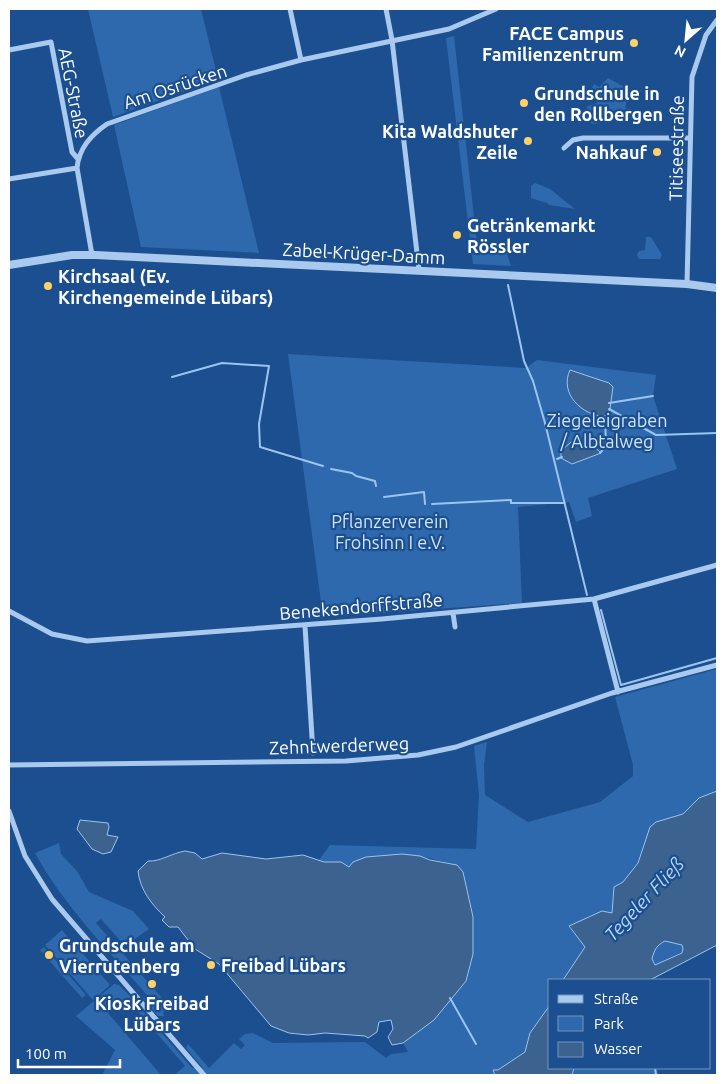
<svg xmlns="http://www.w3.org/2000/svg" width="726" height="1084" viewBox="0 0 726 1084" font-family="Ubuntu,sans-serif">
<style>
.green{fill:#2e69ad}
.water{fill:#3c6290;stroke:#9cc4f0;fill-rule:evenodd}
.lines{fill:none;stroke-linecap:round;stroke-linejoin:round}
.stream{stroke:#9cc4f0;stroke-width:2}
.minor{stroke:#a9c9ee;stroke-width:5}
.tertiary{stroke:#a9c9ee;stroke-width:8}
.poi-dot{fill:#ffd166;stroke:#1b4f8f;stroke-width:2}
.labels{text-anchor:middle;dominant-baseline:central;stroke-width:4.5;stroke-linejoin:round;paint-order:stroke}
.poi-label{font-size:18px;font-weight:bold;fill:#fff;stroke:#1b4f8f;text-anchor:start}
.street-label{font-size:18px;fill:#fff;stroke:#1b4f8f}
.park-label{font-size:18px;fill:#cfe3fa;stroke:#1b4f8f}
.water-label{font-size:19px;font-style:italic;fill:#b5d3f5;stroke:#1b4f8f}
</style>
<rect width="100%" height="100%" fill="#1b4f8f"/>
<!-- green -->
<path class="green" d="M88 9H201L218 79 113 117Z
M454 36 477 244 506 251 511 266 473 264 446 38Z
M608 78 628 89 641 90 640 101 627 100 625 108 632 109 631 119C624 119 617 117 610 118 598 119 600 130 585 119L584 113 588 106 597 103 596 98 589 93 594 84 599 87Z
M219 87 259 253 141 247 114 125Z
M535 183 550 189 575 209 549 205 547 203 531 198V186Z
M646 237H651L662 255 660 259H639L637 255 639 251 645 250Z
M288 354 526 368 537 360 656 375 653 396 677 469 588 498 592 516 576 522 569 502 518 507 522 603 323 617Z
M717 669V791L699 798 683 814 656 822 648 834 638 862 623 882 614 888 612 913 602 911 569 927 585 947 563 980H550V1005L530 1033 525 1052 498 1070 493 1071 495 1075H174L185 1066 126 998 108 1013 161 1075H102L115 1050 76 1016 114 984 119 985 129 995 192 1068 202 1067 186 1048 188 1044 209 1068 234 1043 241 1049 245 1045 239 1039 245 1034 253 1033 273 1043 365 1042 386 1058 391 1054 408 1052 403 1043 434 1020 466 981 473 954V917L463 872 457 865 420 856 402 854 349 867C339 859 330 865 319 860L330 845 476 849 479 795 474 746 487 742 484 765 485 795 528 822 600 802 633 776V765L615 697Z
M59 843 61 854 77 871 89 892 133 911 149 929 125 946 101 919 96 923 169 1006 163 1012 164 1016H158L143 999 147 995C108 950 64 906 35 853Z
M62 930 110 985 93 1000 45 945Z
M665 941 682 945 683 949 682 952 655 965 651 959C654 950 657 945 665 941Z
M44 947 86 995 82 998 40 950Z
M574 1068H657L658 1075H572Z"/>
<!-- water -->
<path class="water" d="M570 370 609 383 613 387 610 409 605 417C582 415 559 394 570 370Z
M587 440 601 453 572 464 561 458V451L571 442Z
M717 791V945L650 980H563L585 947 569 926 602 911 612 913 614 887 623 882 638 863 650 827 656 822 683 814 699 798ZM665 941 682 945 683 949 682 953 655 965 652 959C654 950 657 945 665 941Z
M80 820 108 823 109 827 107 835 118 837 111 852 103 854 92 849 77 829Z
M185 851 195 853 202 859 222 853 266 859 303 855 324 862H341L349 867 353 862 366 857 402 854 420 856 430 860 457 865 463 872 473 917V954L466 981 434 1020 403 1043 392 1045 388 1037 393 1029 391 1020 379 1022 377 1032 368 1038 365 1036 325 1033 308 1035 289 1033 271 1026 219 964 195 949 178 927H169L162 920 165 917C152 905 140 890 138 871L148 861C160 862 172 853 185 851Z
M550 1005V1068H574L572 1075H495L493 1070H498L525 1052 530 1033Z"/>
<g class="lines">
<!-- stream -->
<path class="stream" d="M508 285 524 361 533 381 545 423 587 595
M172 377 222 363 269 366 259 424 260 447 323 466
M609 403 653 396
M609 409 656 435 717 433
M600 453 606 446 605 416
M557 459 562 457
M331 469 352 473 356 476 375 481 376 486
M384 497 424 492 425 504
M432 504 511 500V503H565
M601 610 621 685 717 658
M450 998 476 1044
M655 1068 656 1075"/>
<!-- minor -->
<path class="minor" d="M290 9 301 60
M386 9 392 40 419 270
M9 50 51 42 72 152 78 159
M564 148 573 140 583 138H690
M9 179 77 168
M92 255 77 168C79 148 91 135 107 124L246 75 301 60 449 29 496 9
M687 284 692 77 706 35 717 20
M594 599 618 692
M9 611 52 634 87 641 382 619 594 599 717 565
M453 613 455 627
M305 626 313 753
M9 765 346 761 418 755 456 747 612 693 717 665
M9 811 25 856 52 899 204 1075"/>
<!-- tertiary -->
<path class="tertiary" d="M9 265 72 255H95L687 284 717 288"/>
</g>
<!-- markers -->
<g class="poi-dot">
<circle cx="634" cy="43" r="5"/>
<circle cx="524" cy="103" r="5"/>
<circle cx="528" cy="141" r="5"/>
<circle cx="657" cy="152" r="5"/>
<circle cx="457" cy="235" r="5"/>
<circle cx="48" cy="286" r="5"/>
<circle cx="49" cy="955" r="5"/>
<circle cx="211" cy="965" r="5"/>
<circle cx="152" cy="984" r="5"/>
</g>
<g class="labels">
<!-- poi labels -->
<g class="poi-label">
<text x="624" y="33" text-anchor="end">FACE Campus<tspan x="624" dy="21">Familienzentrum</tspan></text>
<text x="534" y="93">Grundschule in<tspan x="534" dy="21">den Rollbergen</tspan></text>
<text x="518" y="131" text-anchor="end">Kita Waldshuter<tspan x="518" dy="21">Zeile</tspan></text>
<text x="647" y="152" text-anchor="end">Nahkauf</text>
<text x="467" y="225">Getränkemarkt<tspan x="467" dy="21">Rössler</tspan></text>
<text x="58" y="276">Kirchsaal (Ev.<tspan x="58" dy="21">Kirchengemeinde Lübars)</tspan></text>
<text x="59" y="945">Grundschule am<tspan x="59" dy="21">Vierrutenberg</tspan></text>
<text x="221" y="965">Freibad Lübars</text>
<text x="152" y="1003" text-anchor="middle">Kiosk Freibad<tspan x="152" dy="21">Lübars</tspan></text>
</g>
<!-- street labels -->
<g class="street-label">
<text transform="translate(175 86) rotate(-18)">Am Osrücken</text>
<text transform="translate(74 93) rotate(79)">AEG-Straße</text>
<text transform="translate(676 148) rotate(-89)">Titiseestraße</text>
<text transform="translate(364 253) rotate(3)">Zabel-Krüger-Damm</text>
<text transform="translate(361 606) rotate(-5)">Benekendorffstraße</text>
<text transform="translate(339 745) rotate(-2)">Zehntwerderweg</text>
</g>
<!-- park labels -->
<g class="park-label">
<text x="607" y="420">Ziegeleigraben<tspan x="607" dy="21">/ Albtalweg</tspan></text>
<text x="390" y="521">Pflanzerverein<tspan x="390" dy="21">Frohsinn I e.V.</tspan></text>
</g>
<!-- water labels -->
<g class="water-label">
<text transform="translate(644 899) rotate(-47)">Tegeler Fließ</text>
</g>
</g>
<!-- border -->
<rect width="726" height="1084" fill="none" stroke="#ffffff" stroke-width="20"/>
<!-- legend -->
<rect x="548" y="979" width="162" height="90" fill="#1b4f8f" stroke="#7695bc"/>
<rect x="558" y="995" width="25" height="8" fill="#a9c9ee" stroke="#7695bc"/>
<text x="594" y="1004" font-size="15" fill="#ffffff">Straße</text>
<rect x="558" y="1016" width="25" height="15" fill="#2e69ad" stroke="#7695bc"/>
<text x="594" y="1029" font-size="15" fill="#ffffff">Park</text>
<rect x="558" y="1042" width="25" height="15" fill="#3c6290" stroke="#7695bc"/>
<text x="594" y="1054" font-size="15" fill="#ffffff">Wasser</text>
<!-- north arrow -->
<g transform="translate(686 40) rotate(207)" stroke="#1b4f8f" stroke-width="4" paint-order="stroke">
<path d="M0-4L9 19L0 12L-9 19Z" fill="#ffffff"/>
<text y="-8" font-size="14" font-weight="bold" text-anchor="middle" fill="#ffffff">N</text>
</g>
<!-- scale -->
<path d="M18 1059v8h102v-8" fill="none" stroke="#ffffff" stroke-width="2.5"/>
<text x="25" y="1059" font-size="15" fill="#ffffff" stroke="#1b4f8f" stroke-width="4" paint-order="stroke">100 m</text>
</svg>
